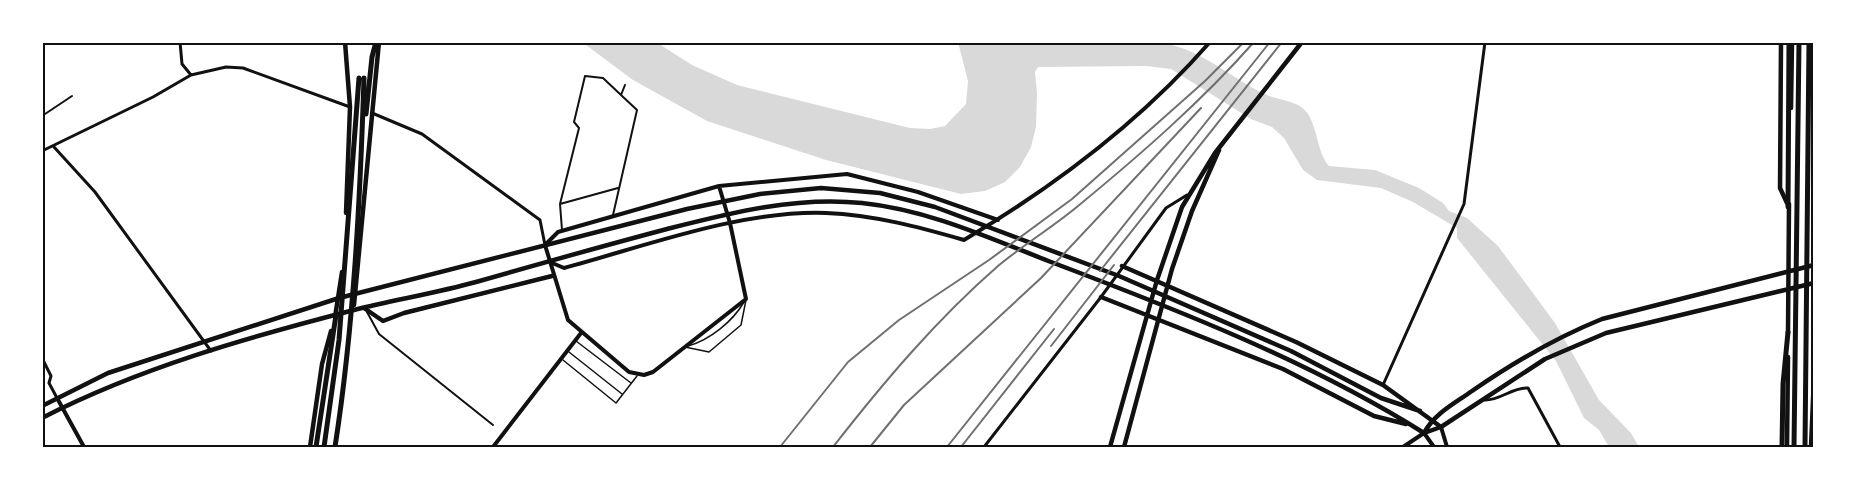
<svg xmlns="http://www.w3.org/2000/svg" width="1856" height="489" viewBox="0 0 1856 489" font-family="Ubuntu,sans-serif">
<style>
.water{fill:#d9d9d9}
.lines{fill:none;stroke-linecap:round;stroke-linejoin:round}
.service{stroke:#111;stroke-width:1.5}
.pedestrian{stroke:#111;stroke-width:2}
.minor{stroke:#111;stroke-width:3}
.tertiary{stroke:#111;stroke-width:4}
.secondary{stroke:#111;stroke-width:4.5}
.primary{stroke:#111;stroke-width:4.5}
.trunk{stroke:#111;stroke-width:5}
.rail{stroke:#707070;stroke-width:2}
.neatline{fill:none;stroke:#111;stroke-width:2}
</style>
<rect width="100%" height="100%" fill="#fff"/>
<!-- water -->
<path class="water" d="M582 42H656L692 65 737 85 910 128 930 129 945 126 966 104 968 81 958 42 1172 45C1207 54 1234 80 1267 95 1280 101 1299 100 1308 114 1318 130 1317 152 1329 166L1375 170 1419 188 1443 203 1449 211 1467 218 1498 246 1555 323 1599 400 1631 433 1639 447H1609L1599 430 1584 418 1556 361 1457 238V228L1413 202 1381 188 1317 180 1303 170 1284 138 1272 127 1251 119 1171 69 1146 66 1038 67 1035 72 1037 93 1036 127 1031 147 1020 167 1005 182 985 191 961 194 826 160 707 121 633 80Z"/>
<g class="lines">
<!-- service -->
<path class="service" d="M576 341 631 383
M688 346C710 340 733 321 744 302
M685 347 709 352 741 325 746 300
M569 352 622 394
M563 360 616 403 637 376"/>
<!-- pedestrian -->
<path class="pedestrian" d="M42 116 72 96
M560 204 618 188
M613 215 637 110 621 95
M562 230 560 204 579 128 574 122 585 76 603 78 621 95 625 85
M367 312 379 334 493 425"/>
<!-- minor -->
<path class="minor" d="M180 42 182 64 191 75
M372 113 422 134 540 220 545 245
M54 147 95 192 211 351
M42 151 153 97 191 75 226 67 243 68 350 107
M42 358 51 376 49 383
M49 383 57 398
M1383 385 1464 204 1485 42
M1484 400C1500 401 1512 387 1528 388L1560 447
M984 447 1101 297 1166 208 1187 195"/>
<!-- tertiary -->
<path class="tertiary" d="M719 186 730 223 746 299 653 372 644 375 629 372 568 320 545 245 558 232 719 186 847 174 918 192 998 220
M550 262 564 268C646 246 741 210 826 213 874 215 919 227 964 240 1055 186 1140 122 1210 42
M57 398 84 447
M1441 427 1447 447
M493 447 581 333
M1403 447 1424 433 1434 447"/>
<!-- secondary -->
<path class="secondary" d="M1122 266 1296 342 1383 385 1441 427
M1101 297 1283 369 1374 416 1406 424
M364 308 383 321 404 313 552 276
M42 406 108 373 339 298 687 209 760 194 821 188 880 193 935 207 1119 276 1291 351 1381 398 1420 411
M42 418C139 368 249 337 354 310 394 300 436 293 476 282 539 264 603 246 667 229 730 213 796 196 862 203 929 210 989 238 1051 262 1178 310 1309 361 1424 433
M1110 447 1157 280 1182 207 1215 153 1302 42
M1124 447 1172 269 1192 211 1219 150"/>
<!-- primary -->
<path class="primary" d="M345 42 350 107 346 213
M1781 42 1780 188 1787 203
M1813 42 1814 143
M1791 108 1792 42
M354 305 379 42
M335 317 342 272
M1788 333 1789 204
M1424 433C1435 413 1454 404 1472 391 1514 362 1555 338 1602 319L1814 265
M1424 433 1441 427 1545 359 1606 333 1814 283
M310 447 322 364 331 331
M1787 447 1788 357
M1811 447 1814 376"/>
<!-- trunk -->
<path class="trunk" d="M366 114 372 57 376 42
M1788 207 1789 42
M316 447 336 315
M324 447 339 340 359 78
M335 447C354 324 360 201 364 78
M1782 447 1783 384 1788 332
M1794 447 1799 42
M1805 447 1809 42"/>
<!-- rail -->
<path class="rail" d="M1100 271 1282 42
M1051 346 1114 265
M780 447 848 362 899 320 989 260 1072 199 1205 81 1244 42
M833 447C883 383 936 320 998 266 1023 245 1053 227 1078 206 1140 155 1201 102 1254 42
M870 447 904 405 1041 278 1201 108
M947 447 1270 42
M961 447 1054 329"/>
</g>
<!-- border -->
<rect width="1856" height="489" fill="none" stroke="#ffffff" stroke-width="87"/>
<rect x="44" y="44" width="1768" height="402" class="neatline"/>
</svg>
